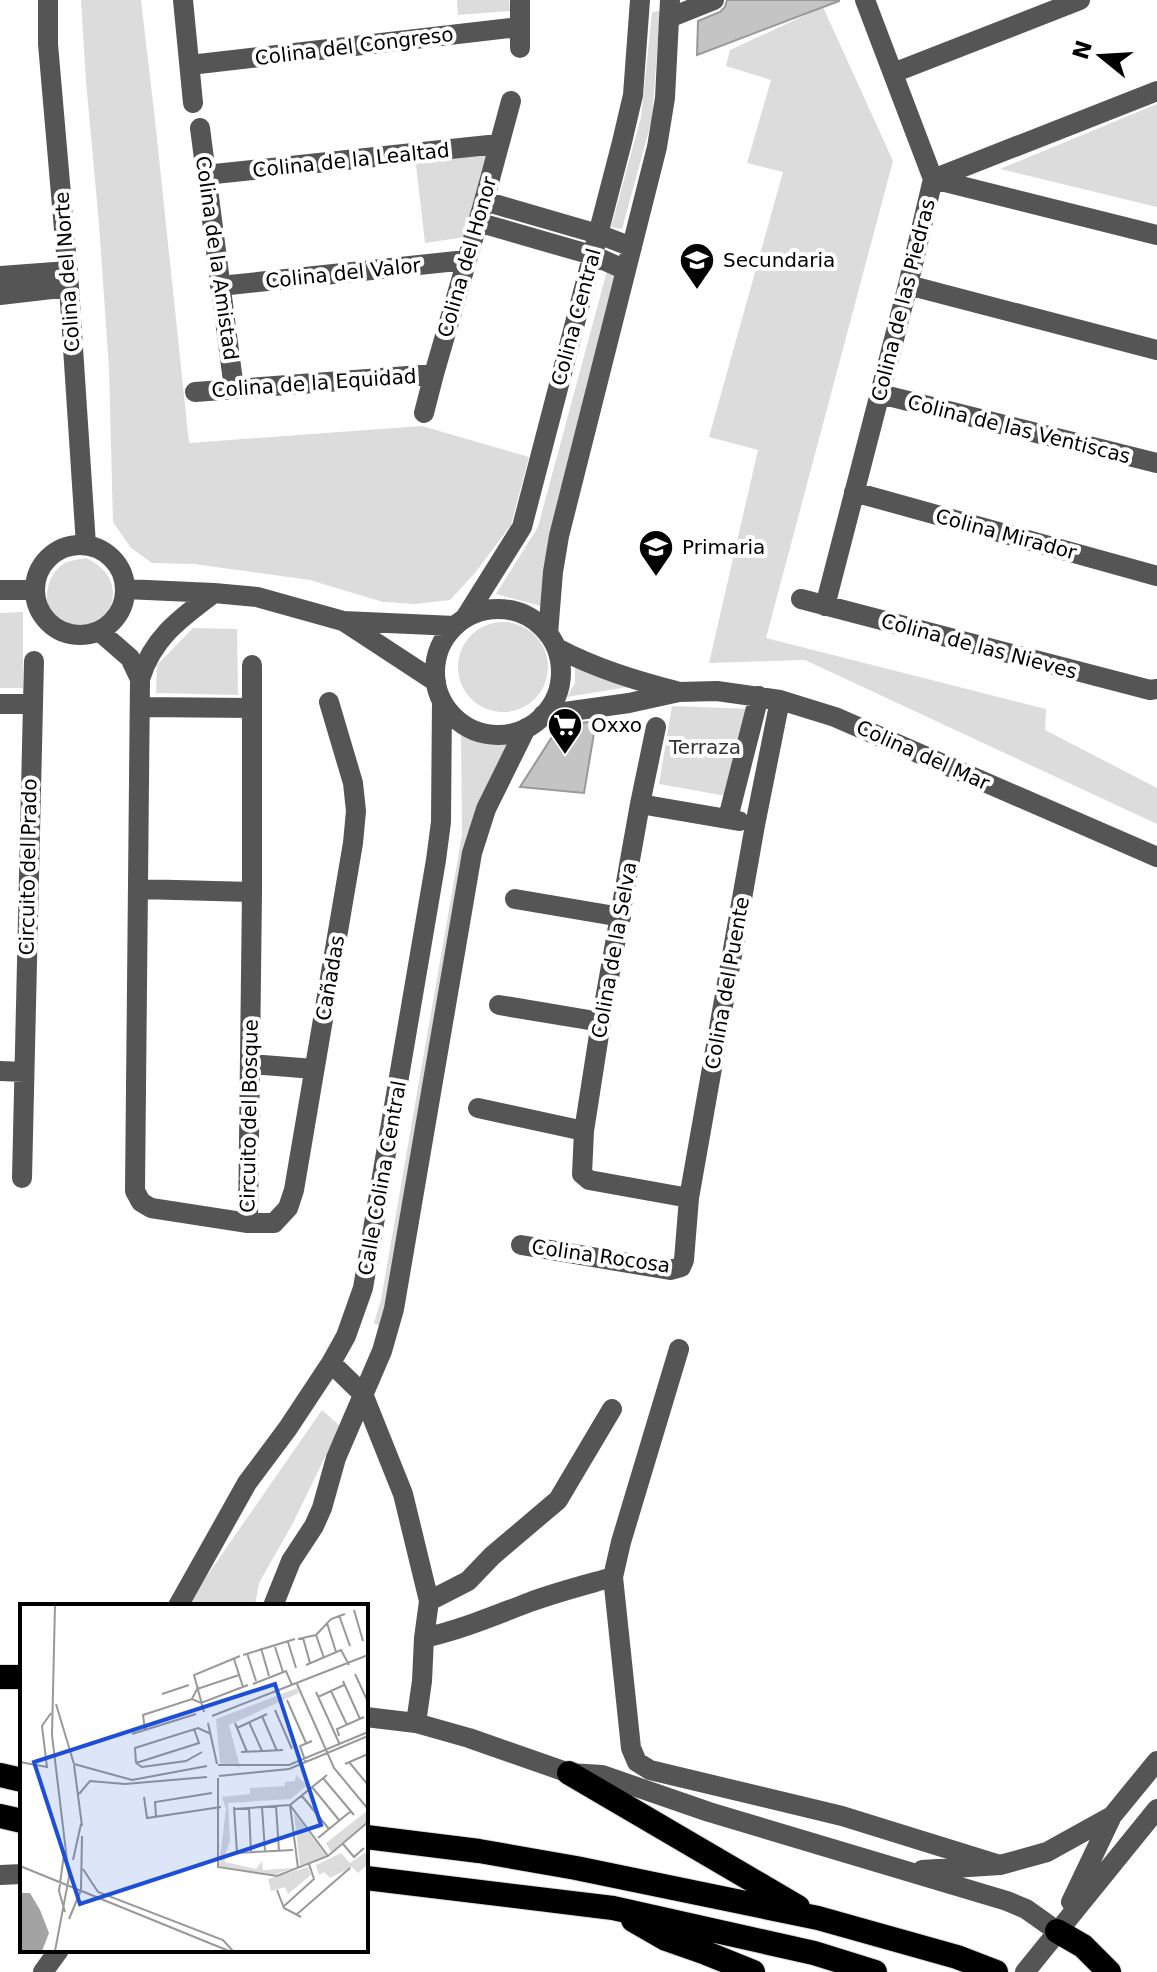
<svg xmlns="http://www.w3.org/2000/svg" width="1157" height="1972" viewBox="0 0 1157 1972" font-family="'DejaVu Sans',sans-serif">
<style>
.green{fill:#dcdcdc}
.building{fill:#c4c4c4;stroke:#999;stroke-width:2}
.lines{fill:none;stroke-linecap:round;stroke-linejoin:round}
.highway-casing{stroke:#dbdbdb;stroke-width:26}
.minor{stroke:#555;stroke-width:20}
.highway{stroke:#000;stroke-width:24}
.labels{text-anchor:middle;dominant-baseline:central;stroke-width:8;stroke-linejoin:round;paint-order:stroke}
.street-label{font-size:20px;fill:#000;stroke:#fff}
.poi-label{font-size:20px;fill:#000;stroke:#fff;text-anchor:start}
.park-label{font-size:20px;fill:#333;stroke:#fff}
.inset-road{fill:none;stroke:#999;stroke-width:2}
.view{fill:#1d4ed8;fill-opacity:0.15;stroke:#1d4ed8;stroke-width:4}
.inset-edge{fill:none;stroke:#000;stroke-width:4}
</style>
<rect width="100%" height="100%" fill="#fff"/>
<!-- green -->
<path class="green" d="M81 0H141L155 120 189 443 422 426 529 457 511 525 475 573 450 600 415 604 383 602 310 580 194 564 152 563 131 548 113 522 109 368 99 224 86 81Z
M457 0H509L510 11 458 15Z
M823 7 893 161 766 638 1046 709 1045 730 1157 788V824L805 660 709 663 758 450 709 437 783 172 747 163 771 80 726 66 730 50Z
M660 11 652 119 622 229 611 227 641 117 652 12Z
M1157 104V207L1000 169Z
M488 150 465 237 425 243 415 156Z
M608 267 620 270 545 607 496 594 538 527Z
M86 558C117 572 122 602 97 625 83 626 65 629 54 618 40 602 48 570 67 562 73 560 80 559 86 558Z
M23 612V688H0V613Z
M458 667a45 45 0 1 1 90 0a45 45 0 1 1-90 0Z
M193 628 237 629 238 695 156 693 157 665Z
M575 661 634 686 567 697 575 683Z
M672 706 753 709 732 797 659 784Z
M461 729 489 743 512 740 471 832 384 1329 374 1323 381 1300 462 835Z
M322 1410 340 1426 293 1523 259 1583 255 1606H188L204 1580Z"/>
<!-- building -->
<path class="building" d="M727 0H839V1L697 55 698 21 720 12 725 7Z
M596 721 584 793 520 787 559 726Z"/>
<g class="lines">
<!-- highway casing -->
<g class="highway-casing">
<path id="highway" d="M0 1677H22
M569 1773 798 1907
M0 1775 22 1780
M0 1816 22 1821
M366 1837 479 1851 576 1868 818 1918 957 1957 996 1972
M366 1878 613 1908 814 1953 875 1972
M633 1920 666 1939 706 1953 753 1972
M1057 1931 1083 1946 1109 1972"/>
</g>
<!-- minor -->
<path class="minor" d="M48 0V44L69 287 86 545
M183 0 193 103
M520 0V48
M669 18 714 0
M190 65 519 27
M893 73 1080 0
M200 128 234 389
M205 175 498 144
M933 179 1157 91
M933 179 1157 235
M484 201 598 234 632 247
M477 222 592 255 626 270
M0 276 68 271
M908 285 1157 350
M220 286 466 260
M0 295 69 287
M195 392 434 374
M880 394 1157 463
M424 413 434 374 484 201 511 101
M854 492 1157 576
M35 590a45 45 0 1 1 90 0a45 45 0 1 1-90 0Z
M125 589 214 593 257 597 343 621 455 626
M0 590H35
M214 593C181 618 153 637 140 679L135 1191 141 1202 151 1208 248 1223H274L288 1208 294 1190 353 843 356 811 353 783 329 702
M801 599 1150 690 1157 689
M825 606 908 285 933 179 865 0
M435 672a63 63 0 1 1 126 0a63 63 0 1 1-126 0Z
M465 618 522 527 622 142 633 95 640 0
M343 621 436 682
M99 631 130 658 140 679
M548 634 553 572 559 536 657 147 665 98 670 0
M557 648C595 668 634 680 676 691
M252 665V708
M0 704H32
M141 707 252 708V892L248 1223
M543 715 629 703 679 692 717 691 780 700 835 717 1157 857
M656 727 640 804 601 1022 584 1131 582 1174 589 1180 689 1198
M640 804 739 821
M728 818 759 696
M138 889 252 892
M515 899 621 917
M499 1005 601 1022
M250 1064 314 1069
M0 1071 24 1072
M478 1108 584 1131
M22 1178 34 661
M521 1245 670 1270 681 1267 684 1260 689 1198 755 825 780 700
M679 1349 621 1542 613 1577 631 1748 637 1762 650 1770 842 1816 1000 1865
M331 1363 363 1394 403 1494 429 1601 424 1638
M429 1601 468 1581 492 1556 558 1500 612 1409
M178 1606 247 1483 288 1428 331 1363 346 1336 363 1288 436 860 441 822 442 701
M273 1606 291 1561 314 1526 322 1508 336 1458 382 1351 394 1309 472 853 486 809 526 728
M366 1717 416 1723 469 1738 569 1773 602 1775 709 1812 1007 1901 1026 1909 1057 1931
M416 1723 422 1681 424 1638C463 1629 493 1616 530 1602 557 1592 585 1585 613 1577
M922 1870 1000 1865 1047 1852 1112 1816 1157 1761
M0 1875 22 1874
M1071 1902 1112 1816
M43 1972 59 1950
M1025 1972 1157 1809"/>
<!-- highway -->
<use href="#highway" class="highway"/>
</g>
<!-- icons -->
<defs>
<g id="school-pin" transform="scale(1.8)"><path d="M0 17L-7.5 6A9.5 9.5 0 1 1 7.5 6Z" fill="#000" stroke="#fff"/><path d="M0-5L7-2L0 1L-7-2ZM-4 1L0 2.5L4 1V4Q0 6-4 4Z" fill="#fff"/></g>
<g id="supermarket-pin" transform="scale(1.8)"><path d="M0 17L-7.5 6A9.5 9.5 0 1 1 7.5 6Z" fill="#000" stroke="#fff"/><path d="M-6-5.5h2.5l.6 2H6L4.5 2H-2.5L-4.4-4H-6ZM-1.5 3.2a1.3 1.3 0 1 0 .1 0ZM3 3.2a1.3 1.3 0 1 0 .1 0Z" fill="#fff"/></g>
</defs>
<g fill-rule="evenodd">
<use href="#school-pin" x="697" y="260"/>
<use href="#school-pin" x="656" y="547"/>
<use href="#supermarket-pin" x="565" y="725"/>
</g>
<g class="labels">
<!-- street labels -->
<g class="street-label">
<text transform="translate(354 46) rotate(-7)">Colina del Congreso</text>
<text transform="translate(351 160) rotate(-6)">Colina de la Lealtad</text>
<text transform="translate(467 257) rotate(-74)">Colina del Honor</text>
<text transform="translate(217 258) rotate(82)">Colina de la Amistad</text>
<text transform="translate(67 272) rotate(-94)">Colina del Norte</text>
<text transform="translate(343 273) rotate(-6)">Colina del Valor</text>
<text transform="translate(903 300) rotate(-76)">Colina de las Piedras</text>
<text transform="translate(576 317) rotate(-75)">Colina Central</text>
<text transform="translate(314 383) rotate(-4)">Colina de la Equidad</text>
<text transform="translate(1019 429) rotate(14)">Colina de las Ventiscas</text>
<text transform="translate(1006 534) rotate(15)">Colina Mirador</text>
<text transform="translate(979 646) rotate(15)">Colina de las Nieves</text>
<text transform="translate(923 755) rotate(24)">Colina del Mar</text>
<text transform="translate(28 867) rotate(-89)">Circuito del Prado</text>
<text transform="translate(614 950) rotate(-80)">Colina de la Selva</text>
<text transform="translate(330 978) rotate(-80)">Cañadas</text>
<text transform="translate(727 983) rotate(-80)">Colina del Puente</text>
<text transform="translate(249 1116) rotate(-89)">Circuito del Bosque</text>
<text transform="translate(382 1178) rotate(-80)">Calle Colina Central</text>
<text transform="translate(601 1256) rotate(8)">Colina Rocosa</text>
</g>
<!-- poi labels -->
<g class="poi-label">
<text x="723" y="260">Secundaria</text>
<text x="682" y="547">Primaria</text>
<text x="591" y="725">Oxxo</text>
</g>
<!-- park labels -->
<g class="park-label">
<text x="705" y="747">Terraza</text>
</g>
</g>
<!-- overview -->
<g transform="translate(20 1604)">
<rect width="348" height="348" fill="#fff"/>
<path d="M277 84 279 89 209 121 220 163 200 159 196 115ZM276 171 287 181 271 195 208 199 210 236 205 251V258L236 265 242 257 243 266 274 264 254 271 199 262 206 205 202 193 230 190V184L265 182V178L275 177ZM348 206V217L311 248 306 239ZM274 209 307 252 280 262ZM346 248 348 260 338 269 332 263 310 274 304 268 299 271 296 261 321 249 330 259ZM288 263 291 271 268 290 265 283 251 287 248 275Z" fill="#dcdcdc"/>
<path d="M0 289H10L20 306 29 329 22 347H0Z" fill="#a3a3a3"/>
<path class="inset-road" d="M334 6 343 37M319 11 330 42M307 19 316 48M296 31 304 54M283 34 290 59M278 35 296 31 311 15 325 10M268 38 276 64M255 43 263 68M241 44 249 72M227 49 236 77M223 51 275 35M214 55 223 83M286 61 321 46 329 61M335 70 348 98M323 77 340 115M233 80 266 67 272 81M277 80 314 164 348 205M311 87 327 121M296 88 320 141M142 90 169 81M298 93 324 81M172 95 177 85 219 71M267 96 286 139M36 100 54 160M255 106 272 145M184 108 174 71 220 52M192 112 348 51M242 112 257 147M229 118 242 147M188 119 197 160M215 119 227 148M217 124 247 110M125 126 123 111 172 95 181 99 228 81M112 130 176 110M319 132 317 125 344 113M221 148 263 146M0 158 27 163 22 122 31 109M329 158 348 181M116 159 115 144 178 124 191 130M116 159 179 139 174 125M116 159 122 163 166 157 182 148M286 159 280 142 292 137M54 160 112 176 187 162M325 160 348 150M54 161 62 222M198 161H269L348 128M199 172 269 165 348 132M198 174V263L257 272 308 252 348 218M303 174 334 211M292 183 319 216M59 190 70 177 105 180 187 173M282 192 309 225M124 193 127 214 201 203M270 201 278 264M270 201 308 252M256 202 259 247M214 203 217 249 273 246M242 203 245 247M229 204 231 249M214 205 270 201 307 171M136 212 135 198 192 189M298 234 331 207M323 240 334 253 344 244M44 250 39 287 45 308M53 256 61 220M0 262 209 347M63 265 78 288 203 336 213 347M61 286 62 232M257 286 264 304 281 313M263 303 294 275 289 260M276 311 330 264M49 315 61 286M35 347 49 273 32 131 35 1"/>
<path class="view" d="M255 80 301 221 60 300 14 158Z"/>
<rect width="348" height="348" class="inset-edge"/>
</g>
<!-- north arrow -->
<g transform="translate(1101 56) rotate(288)" stroke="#ffffff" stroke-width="6" paint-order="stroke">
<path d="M0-6L14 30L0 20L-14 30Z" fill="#000000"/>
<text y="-12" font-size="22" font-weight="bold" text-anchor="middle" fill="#000000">N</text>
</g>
</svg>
